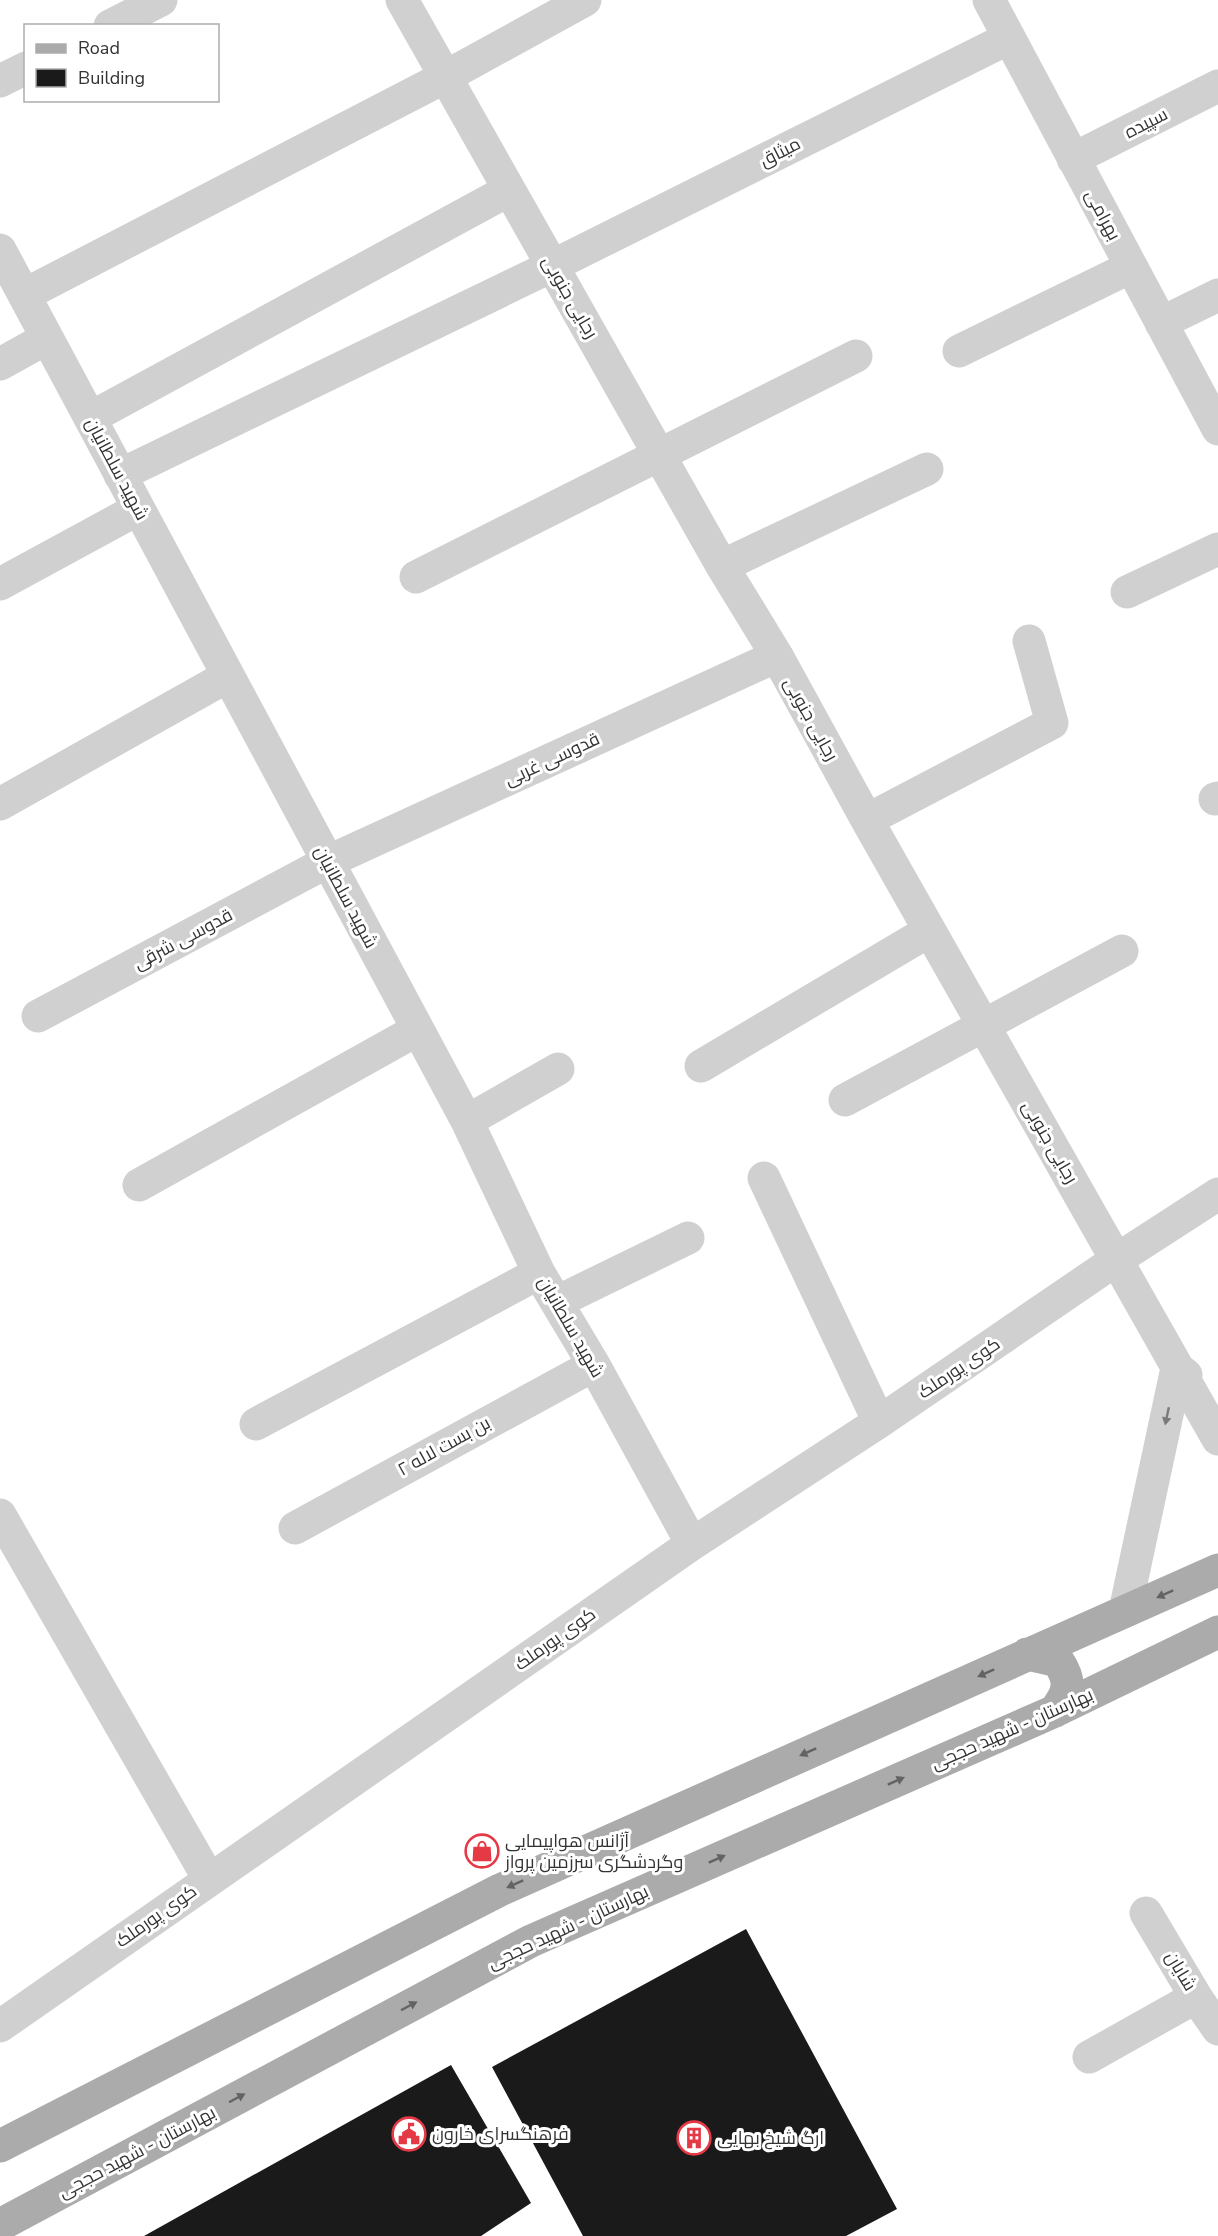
<svg xmlns="http://www.w3.org/2000/svg" width="1218" height="2236" viewBox="0 0 1218 2236" font-family="'Nunito Sans',Cairo,sans-serif">
<style>
.building{fill:#1a1a1a}
.lines{fill:none;stroke-linecap:round;stroke-linejoin:round}
.minor{stroke:#d0d0d0;stroke-width:33}
.major{stroke:#ababab;stroke-width:33}
.oneway{fill:#7a7a7a}
.oneway2{fill:#636363}
.labels{text-anchor:middle;dominant-baseline:central;stroke-width:6;stroke-linejoin:round;paint-order:stroke}
.street-label{font-size:18px;fill:#333;stroke:#fff}
.poi-label{font-size:18px;fill:#333;stroke:#fff;text-anchor:start}
</style>
<rect width="100%" height="100%" fill="#fff"/>
<!-- building -->
<path class="building" d="M746 1929 897 2209 846 2236H583L492 2067Z
M451 2065 531 2203 481 2236H144Z"/>
<g class="lines">
<!-- minor -->
<path class="minor" d="M402 0 722 566 777 656 867 820 1218 1439
M989 0 1218 429
M110 26 161 0
M0 81 26 68
M1073 159 1218 86
M0 250 467 1121 539 1273 594 1365 692 1544
M24 295 445 77 585 0
M1161 323 1218 295
M959 351 1131 267
M0 364 47 338
M90 418 509 190
M120 475 552 266 1009 38
M722 566 927 469
M416 577 856 356
M0 584 138 509
M1127 592 1218 549
M1215 799 1218 798
M0 804 228 676
M867 820 1052 723 1029 641
M38 1016 327 862 777 656
M701 1066 929 931
M845 1100 1122 951
M467 1121 558 1069
M764 1178 879 1422
M139 1185 417 1030
M557 1302 688 1238
M256 1424 539 1273
M0 1515 209 1879
M295 1528 594 1365
M1125 1611 1177 1368 1186 1375
M1146 1913 1196 1997 1218 2029
M0 2026 692 1544 879 1422 1116 1260 1218 1194
M1089 2057 1196 1997"/>
<!-- major -->
<path class="major" d="M1027 1654 1058 1661C1072 1682 1069 1692 1055 1711
M0 2146 500 1890 1218 1570
M0 2225 531 1941 1055 1711 1218 1632"/>
</g>
<!-- one-way arrows -->
<defs><path id="oneway-solid" d="M-6-.8H1V-3.2L6.5 0L1 3.2V.8H-6Z" transform="scale(1.5)"/></defs>
<use class="oneway" href="#oneway-solid" transform="translate(1167 1416) rotate(102)"/>
<g class="oneway2">
<use href="#oneway-solid" transform="translate(1165 1594) rotate(156)"/>
<use href="#oneway-solid" transform="translate(986 1673) rotate(156)"/>
<use href="#oneway-solid" transform="translate(808 1752) rotate(156)"/>
<use href="#oneway-solid" transform="translate(896 1781) rotate(-24)"/>
<use href="#oneway-solid" transform="translate(717 1859) rotate(-24)"/>
<use href="#oneway-solid" transform="translate(515 1884) rotate(156)"/>
<use href="#oneway-solid" transform="translate(409 2006) rotate(-28)"/>
<use href="#oneway-solid" transform="translate(237 2098) rotate(-28)"/>
</g>
<!-- icons -->
<defs>
<g id="shop-ring" transform="scale(1.725)"><circle r="9.5" fill="#fff" stroke="#e63946" stroke-width="1.5"/><path d="M-5-2.5h2.3a2.7 3.5 0 0 1 5.4 0H5L5.5 6h-11ZM-1.5-2.5h3a1.5 2.3 0 0 0-3 0Z" fill="#e63946"/></g>
<g id="civic-ring" transform="scale(1.725)"><circle r="9.5" fill="#fff" stroke="#e63946" stroke-width="1.5"/><path d="M-.6-6.5H3V-4.5H.6V-3L4-1V1h2V6H-6V1h2V-1L-.6-3ZM-1.2 2.5V6h2.4V2.5Z" fill="#e63946"/></g>
<g id="building-ring" transform="scale(1.725)"><circle r="9.5" fill="#fff" stroke="#e63946" stroke-width="1.5"/><path d="M-4-6H4V6H1V3H-1V6H-4ZM-2.5-4.3h1.7v1.8h-1.7ZM.8-4.3h1.7v1.8H.8ZM-2.5-1h1.7V.8h-1.7ZM.8-1h1.7V.8H.8Z" fill="#e63946"/></g>
</defs>
<g fill-rule="evenodd">
<use href="#shop-ring" x="482" y="1851"/>
<use href="#civic-ring" x="409" y="2134"/>
<use href="#building-ring" x="694" y="2138"/>
</g>
<g class="labels">
<!-- street labels -->
<g class="street-label">
<text transform="translate(1146 123) rotate(-27)">سپیده</text>
<text transform="translate(780 152) rotate(-27)">میثاق</text>
<text transform="translate(1103 215) rotate(62)">بهرامی</text>
<text transform="translate(570 297) rotate(60)">رجایی جنوبی</text>
<text transform="translate(117 469) rotate(62)">شهید سلطانیان</text>
<text transform="translate(811 719) rotate(61)">رجایی جنوبی</text>
<text transform="translate(552 759) rotate(-25)">قدوسی غربی</text>
<text transform="translate(346 897) rotate(62)">شهید سلطانیان</text>
<text transform="translate(183 939) rotate(-28)">قدوسی شرقی</text>
<text transform="translate(1050 1142) rotate(60)">رجایی جنوبی</text>
<text transform="translate(571 1327) rotate(60)">شهید سلطانیان</text>
<text transform="translate(959 1368) rotate(-34)">کوی پورملک</text>
<text transform="translate(444 1446) rotate(-29)">بن بست لاله ۲</text>
<text transform="translate(555 1639) rotate(-35)">کوی پورملک</text>
<text transform="translate(1012 1729) rotate(-24)">بهارستان - شهید حججی</text>
<text transform="translate(156 1916) rotate(-35)">کوی پورملک</text>
<text transform="translate(568 1927) rotate(-25)">بهارستان - شهید حججی</text>
<text transform="translate(1181 1971) rotate(59)">شایان</text>
<text transform="translate(137 2152) rotate(-28)">بهارستان - شهید حججی</text>
</g>
<!-- poi labels -->
<g class="poi-label">
<text x="505" y="1841">آژانس هواپیمایی<tspan x="505" dy="21">و‌گردشگری سرزمین پرواز</tspan></text>
<text x="432" y="2134">فرهنگسرای خارون</text>
<text x="717" y="2138">ارگ شیخ بهایی</text>
</g>
</g>
<!-- legend -->
<rect x="24" y="24" width="195" height="78" fill="#ffffff" stroke="#adadad" stroke-width="1.5"/>
<rect x="36" y="44" width="30" height="9" fill="#ababab" stroke="#adadad" stroke-width="1.5"/>
<text x="78" y="54" font-size="18" fill="#333333">Road</text>
<rect x="36" y="69" width="30" height="18" fill="#1a1a1a" stroke="#adadad" stroke-width="1.5"/>
<text x="78" y="84" font-size="18" fill="#333333">Building</text>
</svg>
